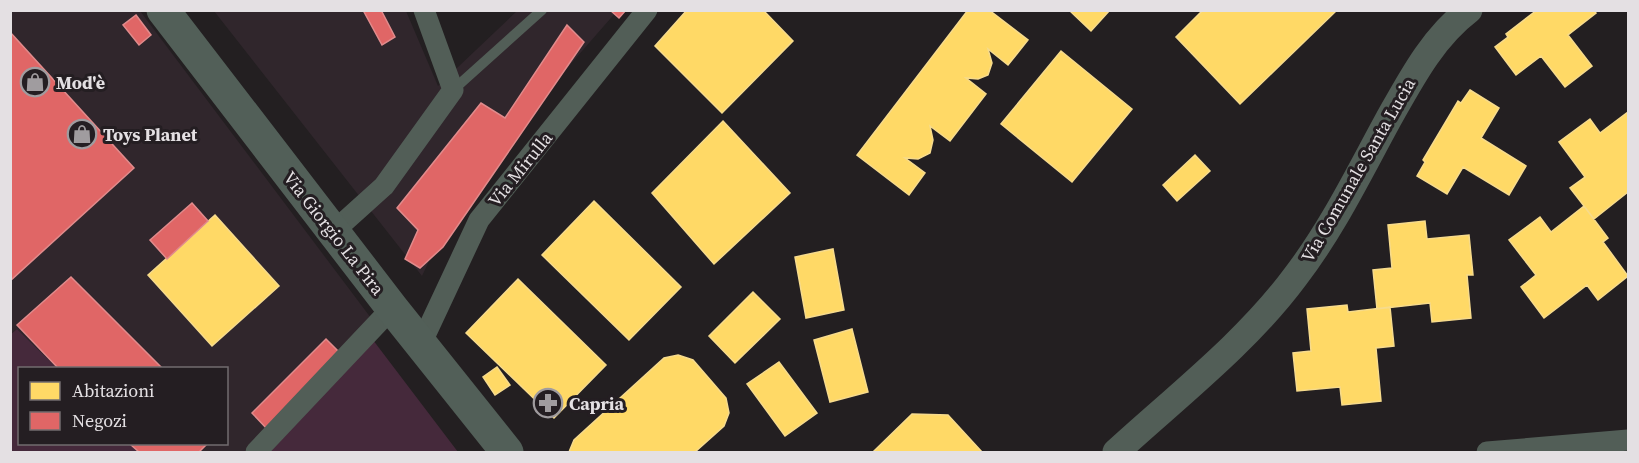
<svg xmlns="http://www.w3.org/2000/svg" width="1639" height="463" viewBox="0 0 1639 463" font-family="'Source Serif 4',serif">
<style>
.built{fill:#30262c}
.green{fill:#45293b}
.homes{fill:#ffd966;stroke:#f7db8c;stroke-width:1.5}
.shops{fill:#e06666;stroke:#e18b8c;stroke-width:1.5}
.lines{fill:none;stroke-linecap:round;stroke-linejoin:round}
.service{stroke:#525e57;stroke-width:10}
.minor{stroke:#525e57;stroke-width:21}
.tertiary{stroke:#525e57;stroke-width:27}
.primary{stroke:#525f58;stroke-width:33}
.labels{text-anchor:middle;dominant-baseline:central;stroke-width:6;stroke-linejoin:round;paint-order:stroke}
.poi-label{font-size:18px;font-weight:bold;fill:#e4e0e3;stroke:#241e22;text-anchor:start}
.street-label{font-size:18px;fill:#e4e0e3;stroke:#241e22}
</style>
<rect width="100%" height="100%" fill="#231f21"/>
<!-- built -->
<path class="built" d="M11 10 140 11 374 322 247 452H141L132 444H226V368H57L17 329 11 334Z
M214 11H406L438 86 517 11H617L464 186 422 276Z"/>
<!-- green -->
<path class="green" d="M17 329 57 368H20V444H132L141 452H11V334Z
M373 340 458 452H270Z"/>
<!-- homes -->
<path class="homes" d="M687 10H763L793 41 722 113 655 46Z
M968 10H989L1028 40 1008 65 988 49 992 63 988 75 978 79 966 78 986 94 950 141 930 126 933 140 930 153 918 159 905 158 925 173 909 195 857 155Z
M1069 10H1110L1091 31Z
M1203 10H1337L1240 104 1176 37Z
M1537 10H1594L1596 13 1568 35 1592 66 1565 87 1541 56 1516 75 1495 47 1508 37 1506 34Z
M1061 51 1132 109 1072 182 1001 124Z
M1470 90 1499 108 1481 138 1526 166 1509 195 1463 167 1447 194 1417 176 1425 162 1423 160 1458 101 1461 103Z
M1628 112V192L1594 219 1570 188 1585 177 1559 142 1590 119 1600 133Z
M723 121 790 193 714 264 652 193Z
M1195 155 1210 171 1177 201 1163 185Z
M594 201 681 287 629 340 542 255Z
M1584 206 1608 238 1603 242 1628 276 1598 300 1587 285 1544 318 1521 287 1536 275 1509 240 1540 217 1551 232Z
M215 215 279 286 212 346 148 275Z
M1425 221 1427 239 1469 235 1473 275H1467L1471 318 1432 322 1430 303 1377 309 1373 270 1392 268 1388 225Z
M833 249 844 310 806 318 795 257Z
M518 279 606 365 554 418 466 333Z
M753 292 780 319 735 363 709 336Z
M1347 305 1348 312 1390 307 1394 346 1376 348 1381 401 1342 405 1340 387 1297 391 1293 353 1311 351 1307 309Z
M852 329 868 392 830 402 814 340Z
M678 355 693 360 726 398 729 413 724 426 695 452H569L574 440 664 358Z
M779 362 817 413 785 436 747 384Z
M497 367 510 385 495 395 483 377Z
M912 414 948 415 982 452H873Z"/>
<!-- shops -->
<path class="shops" d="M363 10H381L395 37 382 45Z
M610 10H626L619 18Z
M136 15 151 35 139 45 123 25Z
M567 25 584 42 443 247 420 268 405 259 418 230 397 208 481 103 505 118Z
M10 32 134 168 10 281Z
M192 203 208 221 167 259 150 240Z
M71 277 162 368H58L17 325Z
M326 339 341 354 267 429 252 413Z
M130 444H207L199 452H139Z"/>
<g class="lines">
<!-- service -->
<path class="service" d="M453 90 542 10"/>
<!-- minor -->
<path class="minor" d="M333 232 384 186 453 90 424 10
M421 344 479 220 647 10
M256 452 392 308
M1487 452 1628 440"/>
<!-- tertiary -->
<path class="tertiary" d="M1116 452C1176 397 1247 342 1295 277 1332 229 1359 173 1388 120 1410 81 1432 38 1469 10"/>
<!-- primary -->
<path class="primary" d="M163 10 392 308 507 452"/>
</g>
<!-- icons -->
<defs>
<g id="shop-ring" transform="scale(1.5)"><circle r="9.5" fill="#241e22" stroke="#a09c9f" stroke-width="1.5"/><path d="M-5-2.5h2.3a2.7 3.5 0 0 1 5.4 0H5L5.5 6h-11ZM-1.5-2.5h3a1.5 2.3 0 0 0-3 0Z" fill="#a09c9f"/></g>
<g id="pharmacy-ring" transform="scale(1.5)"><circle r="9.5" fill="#241e22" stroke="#a09c9f" stroke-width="1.5"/><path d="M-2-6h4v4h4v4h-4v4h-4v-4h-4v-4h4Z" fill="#a09c9f"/></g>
</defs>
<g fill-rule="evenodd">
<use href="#shop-ring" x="35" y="82"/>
<use href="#shop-ring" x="82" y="134"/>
<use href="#pharmacy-ring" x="548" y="403"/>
</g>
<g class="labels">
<!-- poi labels -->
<g class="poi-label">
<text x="56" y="82">Mod'è</text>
<text x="103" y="134">Toys Planet</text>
<text x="569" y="403">Capria</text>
</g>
<!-- street labels -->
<g class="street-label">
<text transform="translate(520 169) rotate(-51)">Via Mirulla</text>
<text transform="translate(1358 170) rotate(-60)">Via Comunale Santa Lucia</text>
<text transform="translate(334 233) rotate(52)">Via Giorgio La Pira</text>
</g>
</g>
<!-- border -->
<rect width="1639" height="463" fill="none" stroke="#e4e0e3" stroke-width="24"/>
<!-- legend -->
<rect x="18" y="367" width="210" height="78" fill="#241e22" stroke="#716c6f" stroke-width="1.5"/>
<rect x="30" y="382" width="30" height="18" fill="#ffd966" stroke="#716c6f" stroke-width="1.5"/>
<text x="72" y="397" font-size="18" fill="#e4e0e3">Abitazioni</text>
<rect x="30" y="412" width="30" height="18" fill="#e06666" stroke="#716c6f" stroke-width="1.5"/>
<text x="72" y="427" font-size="18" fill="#e4e0e3">Negozi</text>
</svg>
